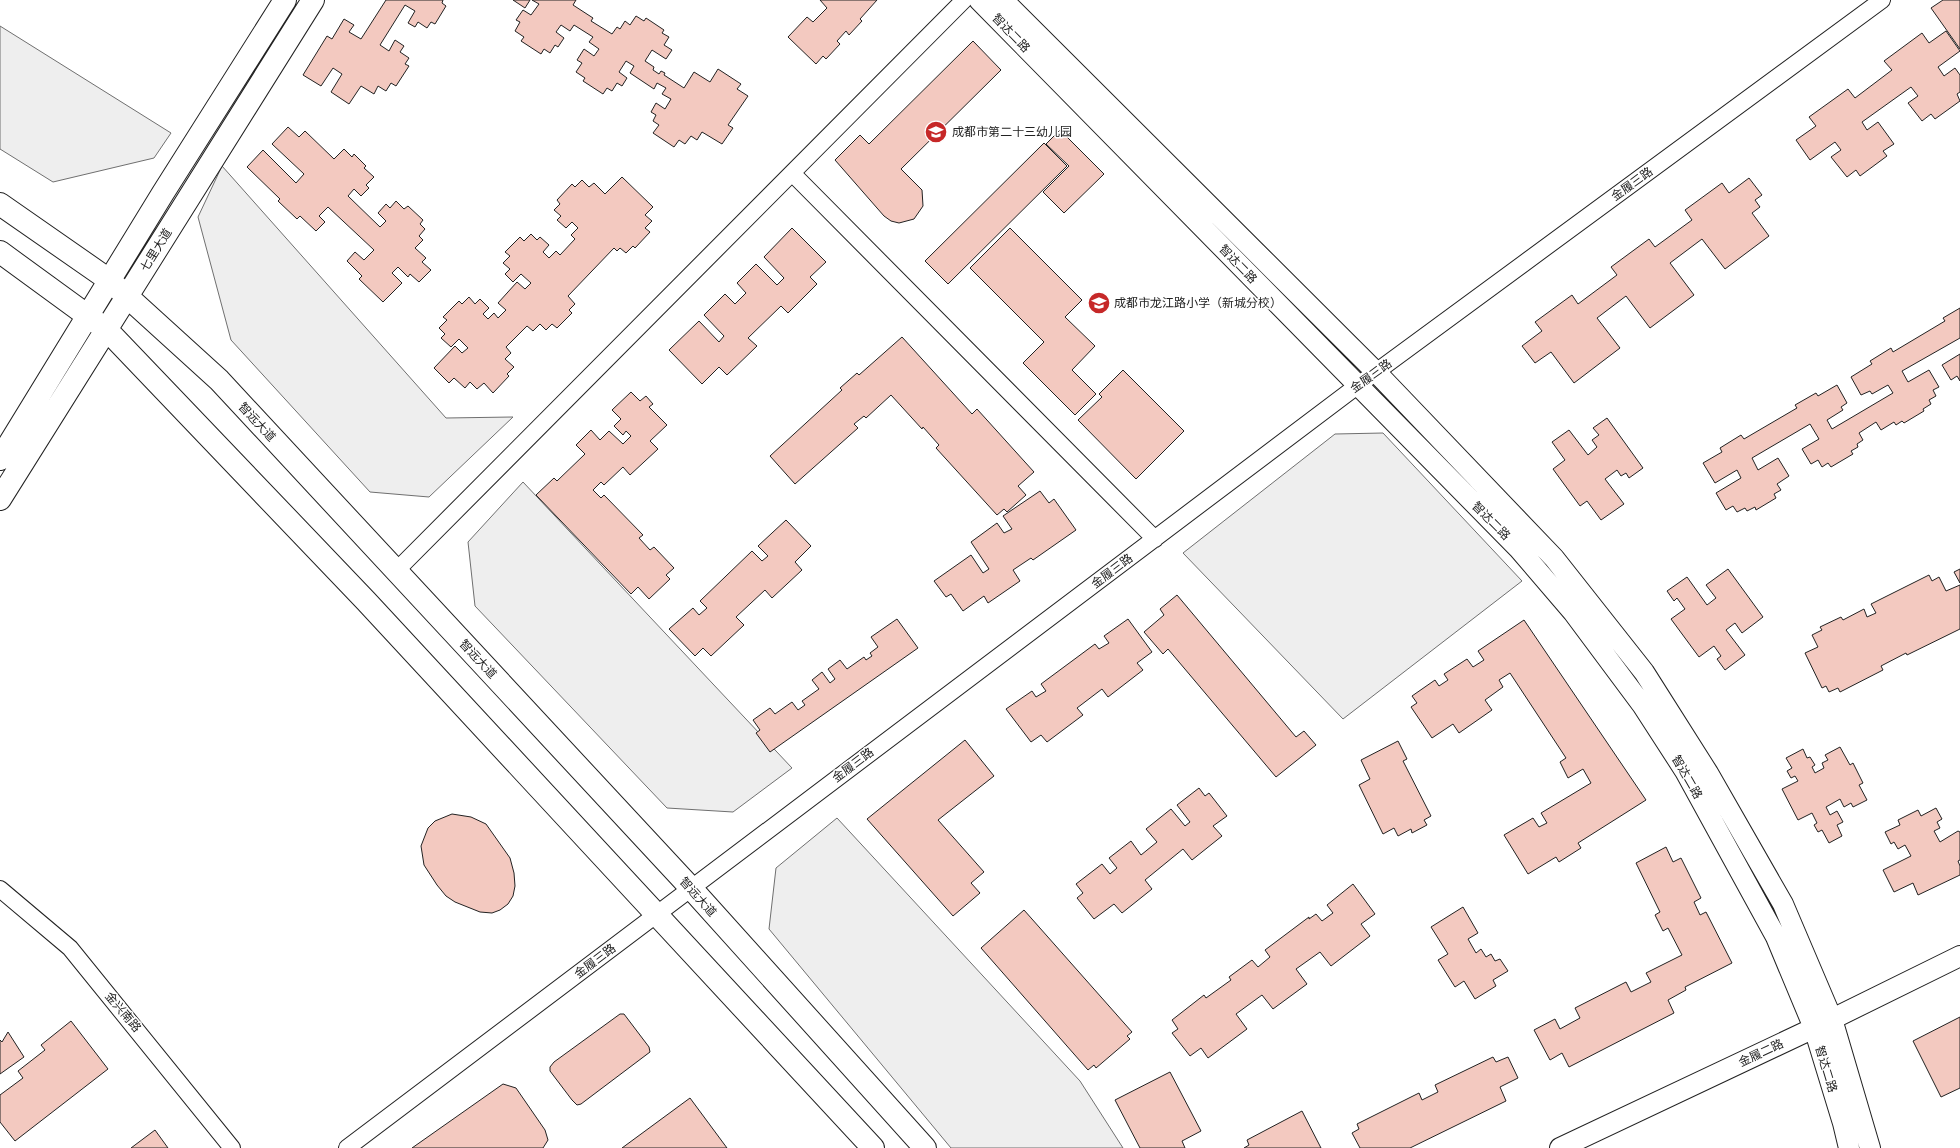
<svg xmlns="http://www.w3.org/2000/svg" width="1960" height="1148" font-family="Bitter,'Noto Sans SC',serif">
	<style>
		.green { fill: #eee; stroke: #6f6f6f }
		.building { fill: #f3c9c0; stroke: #222 }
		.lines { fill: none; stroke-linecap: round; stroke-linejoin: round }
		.minor-casing { stroke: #222; stroke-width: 18 }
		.tertiary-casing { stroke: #222; stroke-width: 22 }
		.secondary-casing { stroke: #222; stroke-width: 24 }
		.minor { stroke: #fff; stroke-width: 16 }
		.tertiary { stroke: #fff; stroke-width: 20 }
		.secondary { stroke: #fff; stroke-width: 22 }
		.labels { text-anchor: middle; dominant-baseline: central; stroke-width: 3; stroke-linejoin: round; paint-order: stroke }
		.street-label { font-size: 12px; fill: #222; stroke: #fff }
		.poi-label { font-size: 12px; fill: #222; stroke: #fff; text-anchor: start }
	</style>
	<rect width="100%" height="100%" fill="#fff"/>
	<!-- green -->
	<path class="green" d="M0,26l171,107 -17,25 -101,24 -53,-33z
		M222,166l224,252 67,-1 -84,80 -59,-5 -139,-152 -33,-123z
		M1383,433l139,148 -179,138 -160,-166 152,-119z
		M523,482l269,286 -59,44 -66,-4 -192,-202 -7,-64z
		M837,818l243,263 43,67h-172l-182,-219 7,-61z"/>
	<!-- building -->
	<path class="building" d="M386,0h57l-1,3 4,3 -11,18 -4,-2 -4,6 -9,-6 -3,5 -7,-4 7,-12 -10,-6 -25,40 9,6 6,-11 9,6 -4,6 9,6 -4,6 4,2 -13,20 -5,-3 -5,8 -8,-5 -4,8 -13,-8 -12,18 -18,-12 11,-18 -9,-6 -12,18 -18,-11 24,-39 5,3 12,-20 10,6 -5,7 12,7z
		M513,0h17l-5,8z
		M532,0h44l-3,5 20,13 -2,3 21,13 5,-7 3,2 5,-8 5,4 6,-9 8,5 2,-3 18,12 -2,3 7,4 -5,8 8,5 -6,9 -14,-9 -7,11 9,6 -1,3 6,4 2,-3 4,2 -1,2 20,13 10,-16 16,10 8,-13 23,15 -4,5 11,7 -20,29 5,3 -11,16 -20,-12 -5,8 -6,-4 -6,8 -6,-4 -5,7 -21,-14 6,-8 -6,-4 3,-6 -5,-3 5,-9 9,6 6,-10 -9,-5 4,-6 -9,-5 -3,6 -24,-16 4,-7 -8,-5 -7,11 8,6 -5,8 -5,-3 -5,8 -5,-3 -4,6 -20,-13 2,-3 -9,-6 6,-9 -5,-3 7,-11 10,7 5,-7 -10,-7 4,-5 -19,-12 -4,6 -9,-6 -5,7 8,6 -6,9 -3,-2 -5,8 -6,-4 -3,5 -20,-13 3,-4 -9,-6 5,-9 -4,-2 7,-10 8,5 8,-11z
		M877,0l-17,19 2,2 -13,14 -3,-4 -9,10 3,3 -14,15 -3,-3 -7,8 -28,-27 19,-20 6,5 14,-14 -7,-8z
		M1943,0h17v49l-29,-41z
		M1946,31l14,20 -22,16 6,9 11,-8 5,7v17l-3,2 3,7 -25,18 -4,-5 -9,7 -14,-18 10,-7 -7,-9 -49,35 5,8 11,-8 16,22 -11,7 4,5 -27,20 -4,-6 -9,7 -16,-20 10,-7 -6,-8 -25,18 -14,-20 20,-14 -7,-9 39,-28 7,9 37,-28 -8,-9 38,-28 7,10z
		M973,41l28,29 -100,99 21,21 1,16 -9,13 -15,4 -8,-2 -7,-5 -49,-56 25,-25 9,9z
		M288,127l11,10 6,-6 29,28 10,-10 8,8 2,-3 12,12 -2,2 10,9 -8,8 3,3 -8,8 -7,-7 -6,7 32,31 6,-6 -8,-8 8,-9 4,4 6,-7 8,8 4,-3 15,14 -3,4 5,5 -6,7 4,4 -8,8 11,10 -4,4 9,8 -12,12 -9,-8 -2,3 -10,-10 -6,6 10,10 -19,19 -24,-23 3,-3 -15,-15 8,-9 9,8 10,-10 -46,-43 -9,9 6,6 -9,9 -16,-15 -3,3 -19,-18 2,-2 -33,-32 16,-17 33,33 8,-9 -32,-30z
		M1060,130l44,44 -40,39 -21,-21 26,-26 -23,-22z
		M1044,143l23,23 -119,118 -23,-23z
		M622,177l31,30 -8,8 7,6 -7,7 5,4 -15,16 -2,-2 -7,7 -6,-5 -3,3 -3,-3 -46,48 7,8 -6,6 3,3 -15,15 -5,-4 -6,6 -6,-6 -7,7 -6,-5 -21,21 5,6 -6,6 9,8 -7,7 2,2 -16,17 -9,-10 -7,6 -7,-7 -5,6 -11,-10 -5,5 -15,-15 21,-22 7,7 6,-5 -9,-9 -8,8 -10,-9 4,-4 -6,-6 8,-8 -4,-3 16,-16 3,3 7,-7 6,7 5,-5 9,9 -6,6 5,5 6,-6 4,5 8,-8 -8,-7 19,-21 8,7 6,-6 -10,-9 -8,8 -8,-8 5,-5 -7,-6 7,-7 -5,-4 15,-15 4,4 7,-7 6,6 3,-3 9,8 -6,7 6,6 7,-7 4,4 15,-16 -4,-4 7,-7 -6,-6 -6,6 -9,-8 4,-4 -7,-6 6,-6 -3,-4 15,-16 3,3 7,-7 7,7 5,-4 11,11z
		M1749,178l13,17 -7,5 5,7 -8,6 17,23 -44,33 -23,-30 -32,24 24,32 -44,33 -24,-32 -29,22 23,30 -46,35 -23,-31 -16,11 -13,-17 20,-15 -7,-9 37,-27 6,9 39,-29 -6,-8 38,-28 6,8 37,-27 -7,-10 37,-27 7,10z
		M792,228l34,34 -16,15 7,7 -29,29 -7,-7 -33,32 9,8 -30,29 -8,-8 -17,17 -33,-34 30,-29 20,21 5,-6 -20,-21 21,-21 10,10 11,-11 -9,-10 19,-19 21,21 7,-7 -20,-21z
		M1010,228l72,72 -17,17 30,29 -23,24 24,24 -21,21 -52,-52 21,-21 -74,-74z
		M1960,308v30l-58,33 6,11 21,-12 10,17 -6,3 3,6 -7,4 2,4 -8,5 1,2 -20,12 -2,-2 -6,4 -2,-3 -13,8 -5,-8 -17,11 4,7 -6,4 1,3 -7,4 2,3 -22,13 -3,-4 -6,4 -4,-7 -7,4 -9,-15 17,-10 -9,-15 -58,34 6,12 20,-12 11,18 -12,8 4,6 -7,4 2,4 -20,12 -1,-3 -8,4 -2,-3 -8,4 -4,-6 -7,4 -10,-17 25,-15 -4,-8 -22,13 -12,-20 19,-11 -2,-4 21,-13 3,4 53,-31 -2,-3 21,-12 2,3 19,-11 10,18 -6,4 2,3 -16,10 5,9 61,-36 -5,-8 -16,9 -2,-3 -9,4 -10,-18 21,-13 -2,-3 21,-13 2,4 52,-31 -2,-3z
		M902,337l70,77 5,-5 57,63 -16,14 8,9 -19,17 -3,-3 -7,6 -61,-67 3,-3 -16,-18 -1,2 -31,-34 -25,23 -2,-2 -10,8 4,4 -63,56 -25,-28 72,-66 -2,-2 17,-15 2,2z
		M1960,354v27l-3,-5 -6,4 -9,-15z
		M1123,370l61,61 -48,48 -58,-59 24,-23 -3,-3z
		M631,392l9,9 6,-5 7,8 -4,3 18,18 -17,16 8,8 -28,26 -7,-8 -19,18 -3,-3 -8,8 8,8 3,-3 39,40 -4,3 11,12 4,-3 20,21 -8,7 4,4 -21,20 -11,-12 -7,7 -95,-99 18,-17 3,3 28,-27 -9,-9 15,-15 9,10 9,-9 14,13 8,-8 -5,-5 -3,4 -9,-9 7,-7 -9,-9z
		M1607,418l36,50 -14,10 -3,-5 -5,3 -4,-6 -12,9 19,25 -23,16 -14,-19 -7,5 -27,-37 12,-9 -13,-18 17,-12 19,25 9,-8 -5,-7 7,-5 -6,-7z
		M1040,491l9,12 5,-4 22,31 -43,30 -2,-2 -18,12 7,11 -32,22 -4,-7 -21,15 -12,-17 -5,3 -12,-16 37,-26 12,18 6,-4 -18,-27 26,-19 7,10 8,-4 -9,-13z
		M786,520l25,26 -16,16 7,8 -30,28 -7,-8 -29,27 8,8 -33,31 -8,-8 -8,8 -26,-27 24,-21 6,7 8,-7 -7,-7 52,-50 10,10 6,-5 -10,-10z
		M1728,569l35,48 -21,16 -7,-10 -9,7 19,25 -20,15 -8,-11 4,-3 -7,-10 -15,11 -28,-38 14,-10 -8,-11 -3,3 -7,-10 20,-14 20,28 9,-7 -10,-13z
		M1960,569v14l-6,-11z
		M1929,575l3,6 7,-4 7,14 14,-6v44l-53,26 -1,-2 -25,13 2,4 -43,22 -2,-4 -9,4 -3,-6 -4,2 -17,-35 13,-6 -6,-12 10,-5 -2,-3 21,-10 2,3 21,-11 3,8 9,-4 -5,-9z
		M1177,595l119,142 8,-6 12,14 -40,32 -108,-128 -5,5 -19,-22 20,-17 -4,-6z
		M897,619l21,29 -148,104 -14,-19 4,-3 -7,-10 17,-12 5,6 17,-12 6,8 7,-5 -3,-4 17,-12 -7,-9 10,-8 8,11 5,-4 -7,-10 12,-9 7,9 17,-12 2,3 6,-4 -2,-3 8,-6 -7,-10z
		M1128,619l24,33 -15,11 6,7 -35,27 -6,-8 -25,19 6,7 -36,27 -6,-7 -10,7 -25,-33 26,-18 4,6 10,-6 -5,-7 54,-40 4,5 10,-6 -5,-7z
		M1524,620l122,180 -68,43 3,5 -22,14 -3,-5 -28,17 -24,-39 29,-17 6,9 8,-4 -6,-10 50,-30 -8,-14 -15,9 -8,-16 6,-4 -56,-85 -11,7 4,7 -18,13 7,10 -33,23 -6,-9 -21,14 -21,-31 6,-4 -5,-7 23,-16 4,6 9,-6 -4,-6 23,-15 6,8 11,-7 -6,-9z
		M965,740l29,36 -56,44 46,52 -13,11 9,10 -27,23 -86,-97z
		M1398,741l9,18 -4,2 28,55 -7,4 3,5 -15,8 -1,-4 -13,7 -4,-8 -11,6 -24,-49 11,-6 -9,-19z
		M1840,747l10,18 3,-2 10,20 -4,2 8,15 -14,7 -2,-4 -7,4 -4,-8 -14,8 4,8 7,-4 6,11 -6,3 5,11 -13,7 -7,-13 -4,2 -4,-7 3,-2 -5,-10 -14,7 -16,-31 16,-8 -3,-5 -4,2 -4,-7 5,-3 -6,-10 17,-9 4,9 3,-1 5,8 -3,2 3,6 9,-5 -2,-5 6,-3 -3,-5z
		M1199,788l6,8 4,-3 18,23 -14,10 9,10 -30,24 -9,-11 -38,31 7,9 -30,24 -8,-9 -20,15 -17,-21 6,-5 -7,-9 26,-20 8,10 7,-6 -8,-10 22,-17 10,14 16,-13 -11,-13 25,-20 14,17 5,-4 -13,-17z
		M1936,808l6,11 -5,3 3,6 -6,3 6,11 18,-11 2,1v28l-2,1 2,5v9l-42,20 -5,-12 -19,9 -11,-22 28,-14 -6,-11 -7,4 -4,-7 -3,2 -6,-12 15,-7 -2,-5 20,-10 3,6z
		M452,814l19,3 15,7 24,34 4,15 1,13 -2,10 -5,8 -8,6 -8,3 -12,-1 -25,-10 -9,-6 -9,-11 -13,-20 -3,-19 7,-18 7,-7z
		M1666,847l7,15 8,-4 20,40 -7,4 6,13 6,-3 26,51 -47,24 1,3 -18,10 6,13 -105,54 -7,-14 -12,7 -16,-30 21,-11 5,10 20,-11 -5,-10 51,-26 5,10 20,-10 -5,-9 36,-18 -14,-27 -5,3 -8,-16 5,-3 -24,-49z
		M1353,884l22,30 -14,10 9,12 -39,30 -11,-14 -24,17 11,15 -34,25 -11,-14 -26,19 11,15 -39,29 -7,-10 -11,8 -18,-23 6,-4 -6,-9 32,-25 2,3 25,-18 -2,-3 23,-17 6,7 12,-10 -5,-7 44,-33v2l7,-5 6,7 11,-8 -6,-8z
		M1463,907l15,26 -10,6 8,14 5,-4 5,8 5,-3 4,7 5,-2 8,12 -15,9 3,6 -21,13 -11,-18 -9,6 -17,-27 10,-6 -17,-27z
		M1024,910l108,122 -5,4 3,3 -34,29 -2,-3 -6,5 -107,-122z
		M620,1014h4l25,33 1,5 -69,52 -4,1 -5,-5 -22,-29v-4l4,-5z
		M1960,1017v71l-19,9 -28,-56z
		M71,1021l37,48 -93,72 -15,-19v-27l23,-17 -5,-7 27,-21 -4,-5z
		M8,1032l16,25 -24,17v-34l2,2z
		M1493,1057l3,5 12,-5 10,21 -18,9 6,14 -96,47h-50l-8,-15 7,-4 -2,-5 62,-31 3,7 16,-8 -3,-7z
		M1170,1072l31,59 -19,10 3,7h-45l-25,-48z
		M503,1084l13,4 29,42 3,10 -5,8h-131z
		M690,1098l37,50h-105z
		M1302,1111l19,37h-77l5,-3 -2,-5z
		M155,1130l13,18h-37z"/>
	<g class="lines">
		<!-- minor casing -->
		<g class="minor-casing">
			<path id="minor" d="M792,173l363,366
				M396,571l568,-571
				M0,889l70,59 162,200
				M347,1148l1010,-762 525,-386"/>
		</g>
		<!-- tertiary casing -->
		<g class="tertiary-casing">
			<path id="tertiary" d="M979,0l540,549 54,63 70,94 42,65 91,166 38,91 29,95 6,25
				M1003,0l373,372 178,186 90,114 64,101 75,131 49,115 38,129
				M1560,1148l254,-120 146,-72"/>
		</g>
		<!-- secondary casing -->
		<g class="secondary-casing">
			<path id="secondary" d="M0,204l109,76 110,100 471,507 235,261
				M0,252l107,78 259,271 507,547
				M0,459l163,-266 122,-193
				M0,499l313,-499"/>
		</g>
		<!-- minor -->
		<use href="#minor" class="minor"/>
		<!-- tertiary -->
		<use href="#tertiary" class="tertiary"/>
		<!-- secondary -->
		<use href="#secondary" class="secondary"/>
	</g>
	<!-- icons -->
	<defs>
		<g id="school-disc" transform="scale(1.15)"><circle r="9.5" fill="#c62828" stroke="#fff"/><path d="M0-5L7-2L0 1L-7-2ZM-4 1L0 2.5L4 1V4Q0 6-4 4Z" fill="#fff"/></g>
	</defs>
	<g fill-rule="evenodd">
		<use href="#school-disc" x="936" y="132"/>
		<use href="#school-disc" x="1099" y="303"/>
	</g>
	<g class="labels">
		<!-- street labels -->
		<g class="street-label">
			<text transform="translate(1011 33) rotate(46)">智达二路</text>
			<text transform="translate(1632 184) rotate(-36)">金履三路</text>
			<text transform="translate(156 250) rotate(-58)">七里大道</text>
			<text transform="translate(1238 264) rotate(46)">智达二路</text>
			<text transform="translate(1371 376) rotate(-36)">金履三路</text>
			<text transform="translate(257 422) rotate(47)">智远大道</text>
			<text transform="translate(1491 521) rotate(45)">智达二路</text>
			<text transform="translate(1112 571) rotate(-37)">金履三路</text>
			<text transform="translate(478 659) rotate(47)">智远大道</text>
			<text transform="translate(853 765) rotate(-37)">金履三路</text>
			<text transform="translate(1687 777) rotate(60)">智达二路</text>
			<text transform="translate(698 897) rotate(48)">智远大道</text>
			<text transform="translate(595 961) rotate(-37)">金履三路</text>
			<text transform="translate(123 1012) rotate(50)">金兴南路</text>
			<text transform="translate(1761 1053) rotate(-25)">金履二路</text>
			<text transform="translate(1826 1069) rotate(73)">智达二路</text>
		</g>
		<!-- poi labels -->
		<g class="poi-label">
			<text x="952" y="132">成都市第二十三幼儿园</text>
			<text x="1114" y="303">成都市龙江路小学（新城分校）</text>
		</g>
	</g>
</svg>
